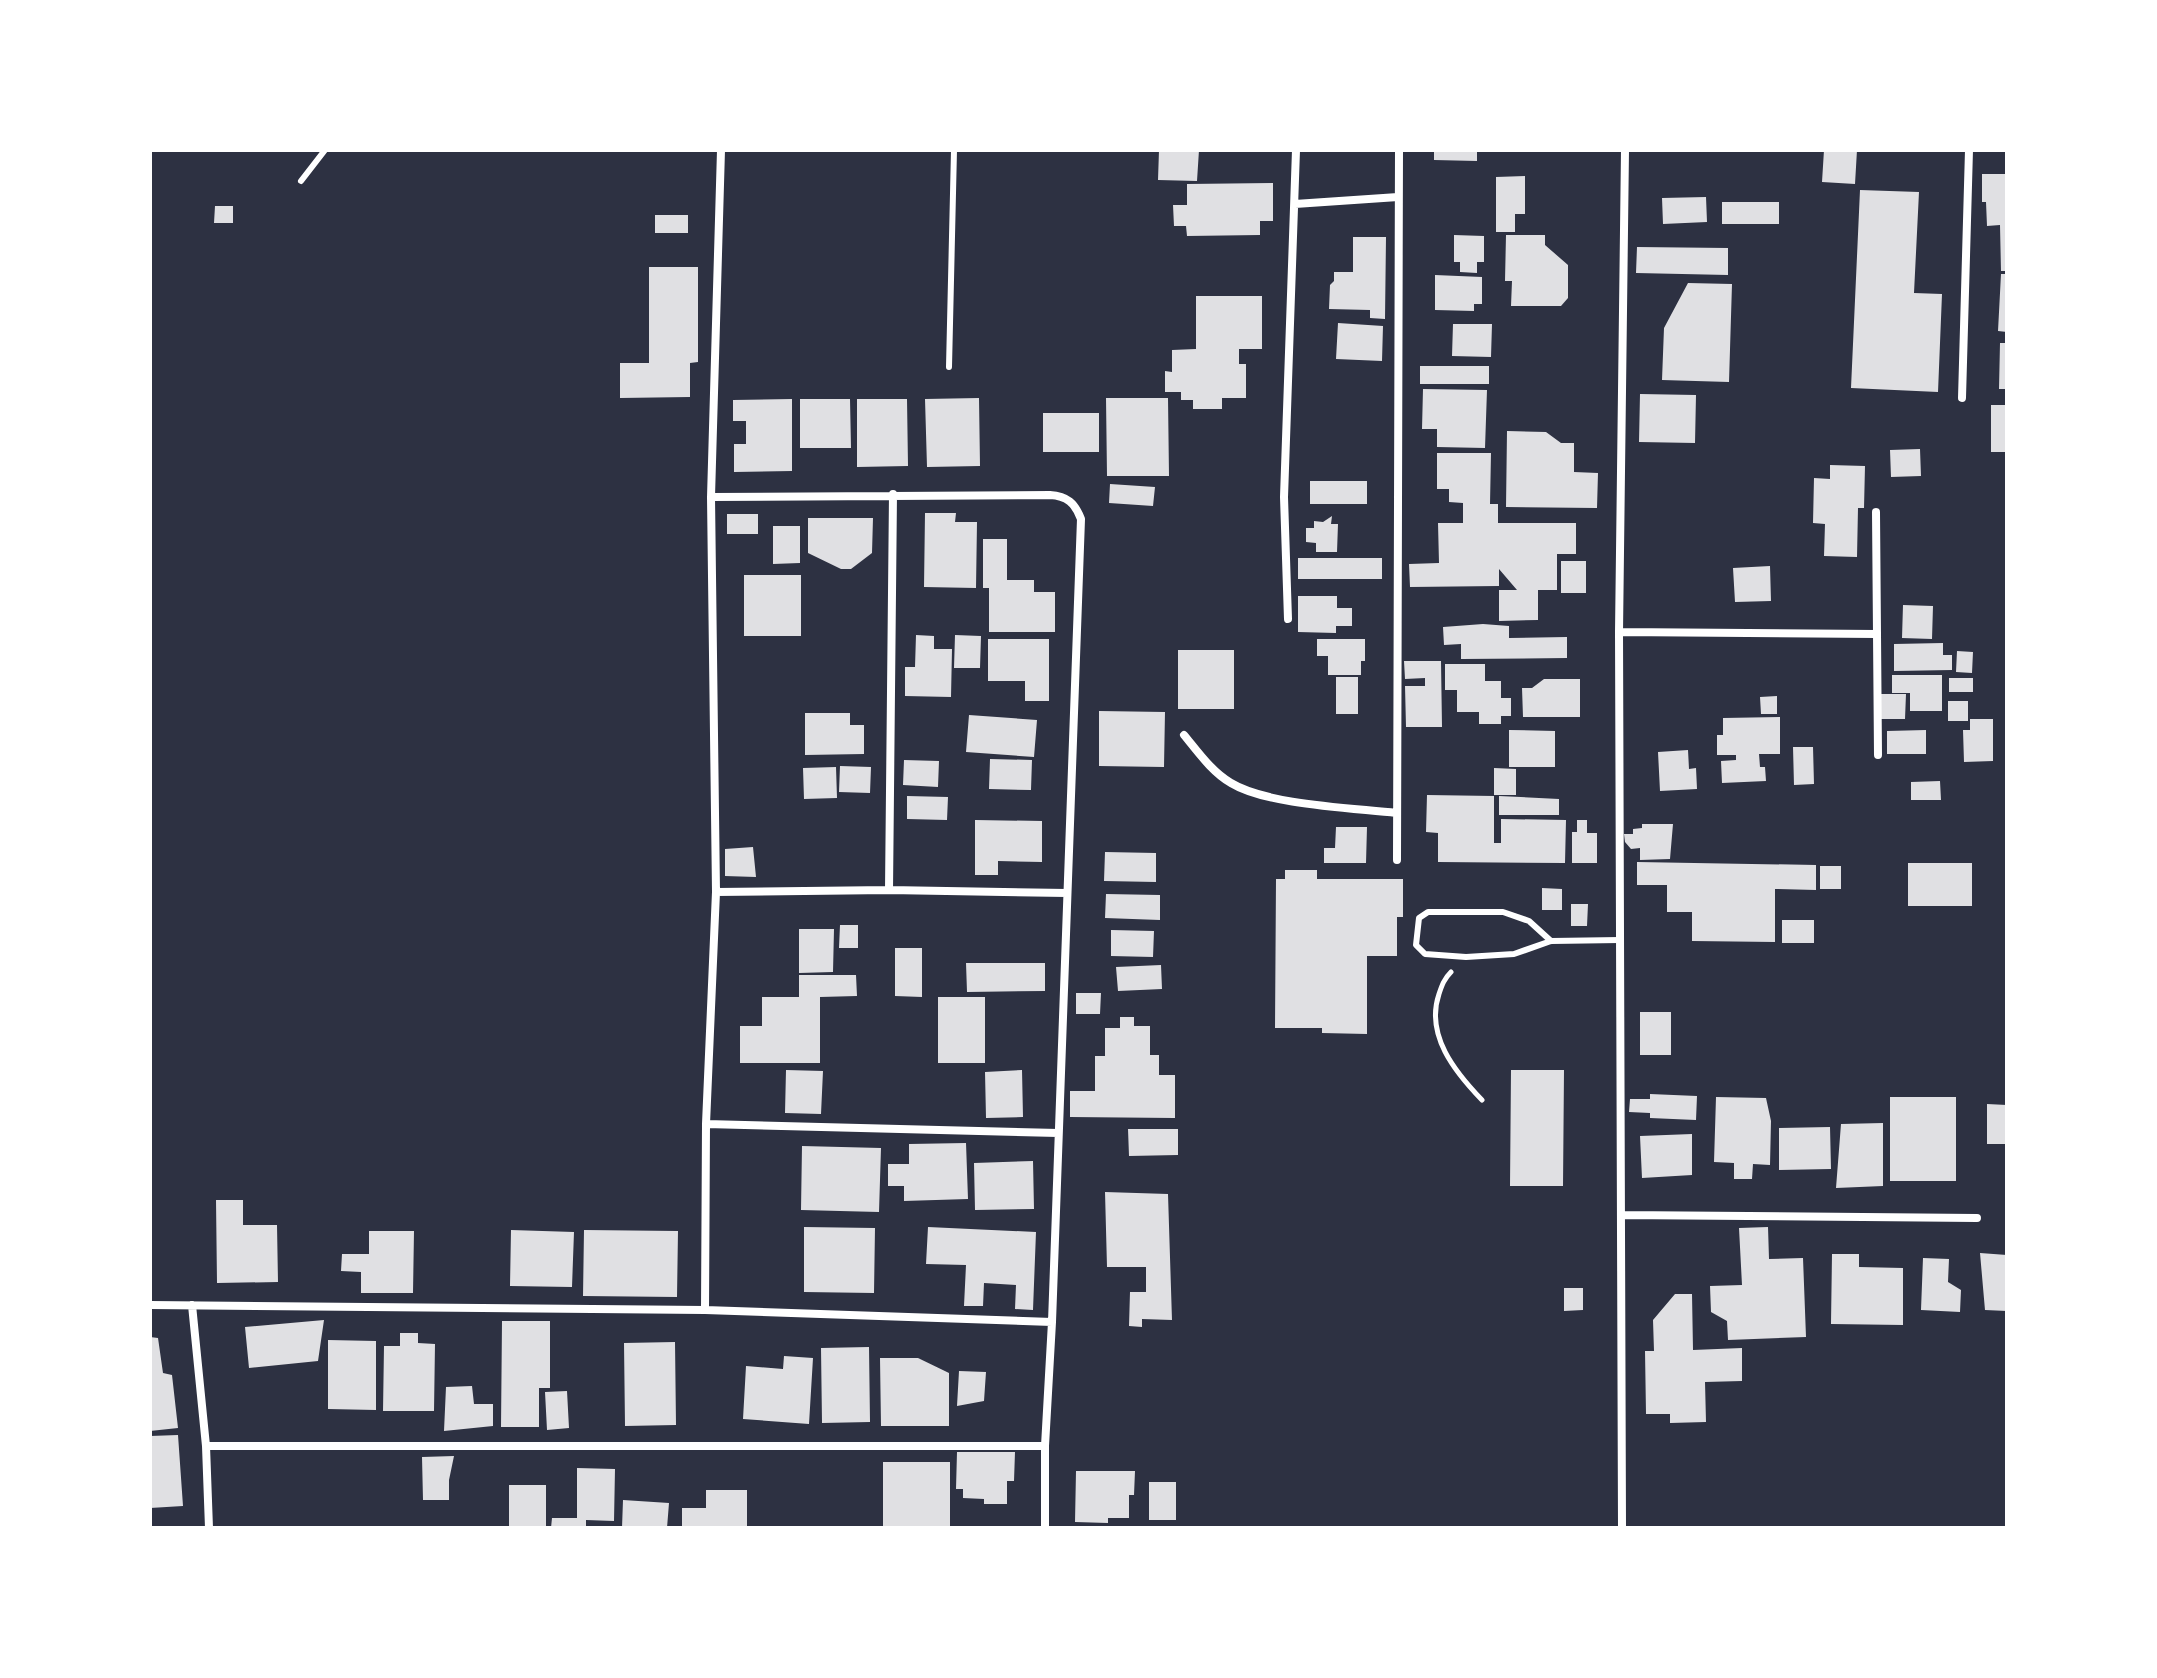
<svg xmlns="http://www.w3.org/2000/svg" width="2157" height="1678" font-family="'Alegreya Sans',sans-serif">
	<style>
		.building { fill: #e0e0e3 }
		.lines { fill: none; stroke-linecap: round; stroke-linejoin: round }
		.path { stroke: #fff; stroke-width: 5 }
		.service { stroke: #fff; stroke-width: 6 }
		.minor { stroke: #fff; stroke-width: 8 }
	</style>
	<rect width="100%" height="100%" fill="#2d3142"/>
	<!-- building -->
	<path class="building" d="M1159,150h40l-2,31 -39,-1z
		M1434,150h43v11l-43,-1z
		M1824,150h33l-2,34 -33,-2z
		M1982,174h25v97h-6l-1,-46 -13,1 -1,-24h-4z
		M1525,176v38h-10v18h-19v-55z
		M1273,183v38h-13v14l-73,1 -1,-10h-12l-1,-21h14v-21z
		M1860,190l59,2 -5,101 28,1 -4,98 -87,-4z
		M1706,197l1,25 -44,2 -1,-26z
		M1722,202h57v22h-57z
		M215,206h18v17h-19z
		M655,215h33v18h-33z
		M1454,235l30,1v26h-7v11l-17,-1v-10h-6z
		M1506,235h39v10l23,20v33l-7,8h-50l1,-25h-7z
		M1353,237h33l-1,82 -15,-1v-8l-41,-1 1,-24 4,-4v-9h19z
		M1637,247l91,1v27l-92,-2z
		M649,267h49v95l-8,1v34l-70,1v-35h29z
		M2001,274h6v58l-9,-1z
		M1435,275l47,2v27h-8v7l-39,-1z
		M1688,283l44,1 -3,98 -67,-2 2,-52z
		M1196,296h66v53h-23v15h7v34h-24v11h-29v-9h-12v-8h-16v-21l7,1v-22l24,-1z
		M1338,323l45,3 -1,35 -46,-2z
		M1453,324h39l-1,33 -39,-1z
		M2000,343h7v46h-8z
		M1420,366h69v18h-69z
		M1423,389l64,1 -2,58 -48,-1v-18h-15z
		M1640,394l56,1 -1,48 -56,-1z
		M979,398l1,68 -53,1 -2,-68z
		M1106,398h62l1,78h-62z
		M792,399v72l-58,1v-28h12v-23h-13v-21z
		M800,399h50l1,49h-51z
		M857,399h50l1,67 -51,1z
		M1991,405h16v47h-16z
		M1043,413h56v39h-56z
		M1507,431l39,1 15,11h13v29l24,1 -1,35 -91,-1z
		M1920,449l1,27 -30,1 -1,-27z
		M1437,453h54l-1,51h8v19h78v31h-19v36h-19v30l-39,1v-31h18l-18,-21v17l-89,1 -1,-23 30,-1 -1,-40h25v-20l-14,-1v-13h-12z
		M1830,465l35,1 -1,42h-6l-1,49 -33,-1 1,-32 -12,-1 1,-45 16,1z
		M1310,481h57v23h-57z
		M1110,484l45,3 -2,19 -44,-3z
		M925,513h31l-1,9h22l-1,66 -52,-1z
		M727,514h31v20h-31z
		M1332,516l-1,8h7l-1,28h-21v-9l-10,-1v-14h8v-7l9,1z
		M808,518h65l-1,35 -21,16h-10l-33,-16z
		M773,526h27v37l-27,1z
		M983,539h24v41h27v12h21v40h-66v-44h-6z
		M1298,558h84v21h-84z
		M1561,561h25v32h-25z
		M1770,566l1,35 -36,1 -2,-34z
		M744,575h57v61h-57z
		M1298,596h39v12h15v18h-16v7l-38,-1z
		M1903,605l30,1 -1,33 -30,-1z
		M1483,624l26,2v12l58,-1v21l-106,1v-15l-17,1 -1,-18z
		M916,635l18,1v13h18l-1,48 -46,-1v-29h10z
		M955,635l26,1 -1,32h-26z
		M988,639h61v62h-24v-20h-37z
		M1317,639h48v22h-4v14h-33v-19h-11z
		M1943,643v12h9v15l-58,1v-27z
		M1178,650h56v59h-56z
		M1957,651l16,1 -1,21 -16,-1z
		M1404,661h37l1,66h-36l-1,-41h20v-8l-20,1z
		M1445,664h40v17h16v17h10v18h-10v8h-22v-12h-22v-22h-12z
		M1892,675h50v36h-32v-18h-18z
		M1336,677h22v37h-22z
		M1949,678h24v14h-24z
		M1544,679h36v38h-57l-1,-29h10z
		M1879,694h27l-1,25h-26z
		M1777,696v18h-16l-1,-17z
		M1948,701h20v20h-20z
		M1099,711l66,1 -1,55 -65,-1z
		M805,713h45v12h14v29l-59,1z
		M969,715l68,5 -3,37 -68,-5z
		M1780,717v37h-21l1,13h5l1,14 -44,2 -1,-22 15,-1v-5h-19v-20h6v-17z
		M1970,719h23v42l-29,1 -1,-32h7z
		M1509,730l46,1v36h-46z
		M1926,730v24h-39v-23z
		M1793,747h20l1,37 -20,1z
		M1688,750l1,19 7,-1 1,21 -37,2 -2,-39z
		M990,759l42,1 -1,30 -42,-1z
		M904,760l35,1 -1,26 -35,-2z
		M840,766l31,1 -1,26 -31,-1z
		M836,767l1,31 -33,1 -1,-31z
		M1494,768l22,1v26h-22z
		M1940,781l1,19h-30v-18z
		M1427,795l67,1v47h7v-24l65,1 -1,43 -127,-1v-29l-12,-1z
		M907,796l41,1 -1,23 -40,-1z
		M1499,796l60,3v16h-60z
		M975,820l67,1v41l-44,-1v14h-23z
		M1577,820h10v13h10v30h-25v-31h5z
		M1642,824h31l-3,35 -30,1v-12l-9,1 -6,-7 -1,-8h9v-5l9,-1z
		M1336,827h31l-1,36h-42v-15h11z
		M753,847l3,30 -31,-1v-27z
		M1105,852l51,1v29l-52,-1z
		M1637,862l179,3v25l-41,-1v53l-83,-1v-29h-25v-27h-30z
		M1908,863h64v43h-64z
		M1820,866h21v23h-21z
		M1285,870h32v9h86v38h-6v39h-30v78l-45,-1v-5h-47l1,-149h9z
		M1542,888l20,1v21h-20z
		M1106,894l54,1v25l-55,-2z
		M1571,904h17l-1,22h-16z
		M1782,920h32v23h-32z
		M840,925h18v23h-19z
		M799,929h35l-1,43 -34,1z
		M1111,930l43,1 -1,26 -42,-1z
		M895,948h27v49l-27,-1z
		M966,963h79v28l-78,1z
		M1161,965l1,24 -44,2 -2,-24z
		M799,975h57l1,21 -37,1v66h-80v-37h22v-29h37z
		M1076,993h25l-1,21h-24z
		M938,997h47v66h-47z
		M1640,1012h31v43h-31z
		M1120,1017h14v9h16v29h9v20h16v43l-105,-1v-26h25v-35h10v-28h15z
		M786,1070l37,1 -2,43 -36,-1z
		M1022,1070l1,47 -37,1 -1,-46z
		M1511,1070h53l-1,116h-53z
		M1650,1094l47,2 -1,24 -46,-2v-5l-21,-1 1,-13h20z
		M1716,1097l50,1 5,23 -1,44 -17,-1 -1,15h-18v-16l-20,-1z
		M1890,1097h66v84h-66z
		M1987,1104l20,1v39h-20z
		M1883,1123v63l-47,2 5,-64z
		M1830,1127l1,42 -52,1v-42z
		M1128,1129h50v26l-49,1z
		M1692,1134v41l-50,3 -2,-42z
		M966,1143l2,56 -64,2v-15h-16v-22h21v-20z
		M802,1146l79,2 -2,64 -78,-2z
		M1033,1161l1,48 -59,1 -1,-47z
		M1105,1192l63,2 4,126 -30,-1v8l-13,-1 1,-34h16v-25h-39z
		M216,1200h27v25h34l1,57 -61,1z
		M804,1227l71,1 -1,65 -70,-1z
		M928,1227l108,5 -3,78 -18,-1 1,-24 -32,-2 -1,23h-19l2,-41 -40,-1z
		M1768,1227l1,32 34,-1 3,79 -78,3 -1,-19 -16,-9 -1,-26 32,-1 -3,-57z
		M511,1230l63,2 -2,55 -62,-1z
		M584,1230l94,1 -1,66 -94,-1z
		M369,1231h45l-1,62h-52v-21l-20,-1 1,-17h27z
		M1980,1253l27,2v56l-22,-1z
		M1832,1254h27v13l44,1v57l-72,-1z
		M1923,1258l26,1 -1,23 13,8 -1,22 -39,-2z
		M1564,1288h19v22l-19,1z
		M1675,1294h17l1,56 49,-2v33l-37,1 1,40 -36,1v-9h-24l-1,-63h9l-1,-31z
		M324,1320l-6,41 -69,7 -4,-41z
		M502,1321h48v67h-11v39h-38z
		M400,1333h18v10l17,1 -1,67h-51l1,-65h16z
		M150,1337l8,1 5,35 9,2 6,53 -28,3z
		M328,1340l48,1v69l-48,-1z
		M675,1342l1,83 -51,1 -1,-83z
		M869,1347l1,75 -48,1 -1,-75z
		M784,1356l29,2 -4,66 -66,-5 3,-53 37,3z
		M880,1358h38l31,15v53h-68z
		M959,1371l27,1 -2,29 -27,5z
		M472,1386l2,18h19v22l-49,5 2,-44z
		M567,1391l2,37 -22,2 -2,-38z
		M178,1435l5,71 -33,2v-72z
		M957,1452h58l-1,29h-7v23h-23v-5l-21,-1v-9h-7z
		M454,1456l-5,24v20h-26l-1,-43z
		M883,1462h67v66h-67z
		M577,1468l38,1 -1,52 -28,-1v8h-35l1,-10h25z
		M1076,1471h59l-1,24h-5v23h-21v5l-33,-1z
		M1149,1482h27v38h-27z
		M509,1485h37v43h-37z
		M706,1490h41v38h-65v-20h24z
		M623,1500l46,3 -2,25h-45z"/>
	<g class="lines">
		<!-- path -->
		<path class="path" d="M1451,972c-7,7 -9,13 -12,22 -14,41 16,78 43,106"/>
		<!-- service -->
		<path class="service" d="M301,181l24,-31
			M949,367l5,-217
			M1551,941l-22,-20 -26,-9h-75l-9,6 -3,27 9,9 41,3 48,-3 37,-13 69,-1"/>
		<!-- minor -->
		<path class="minor" d="M1295,204l103,-7
			M1962,398l7,-248
			M711,497l339,-2c17,1 25,8 31,24l-29,803 -7,124v82
			M1876,512l1,122
			M1288,619l-4,-122 12,-347
			M1619,632l258,2 1,121
			M1184,735c14,17 28,37 47,48 36,22 122,25 165,30
			M1397,860l2,-710
			M889,890l4,-396
			M716,892l173,-2 178,3
			M706,1124l352,9
			M1621,1215l356,3
			M150,1305l555,5 347,12
			M192,1305l14,141 3,82
			M705,1310l1,-186 10,-232 -5,-395 10,-347
			M206,1446h839
			M1622,1528l-3,-896 6,-482"/>
	</g>
	<!-- border -->
	<rect width="2157" height="1678" fill="none" stroke="#ffffff" stroke-width="304"/>
</svg>
